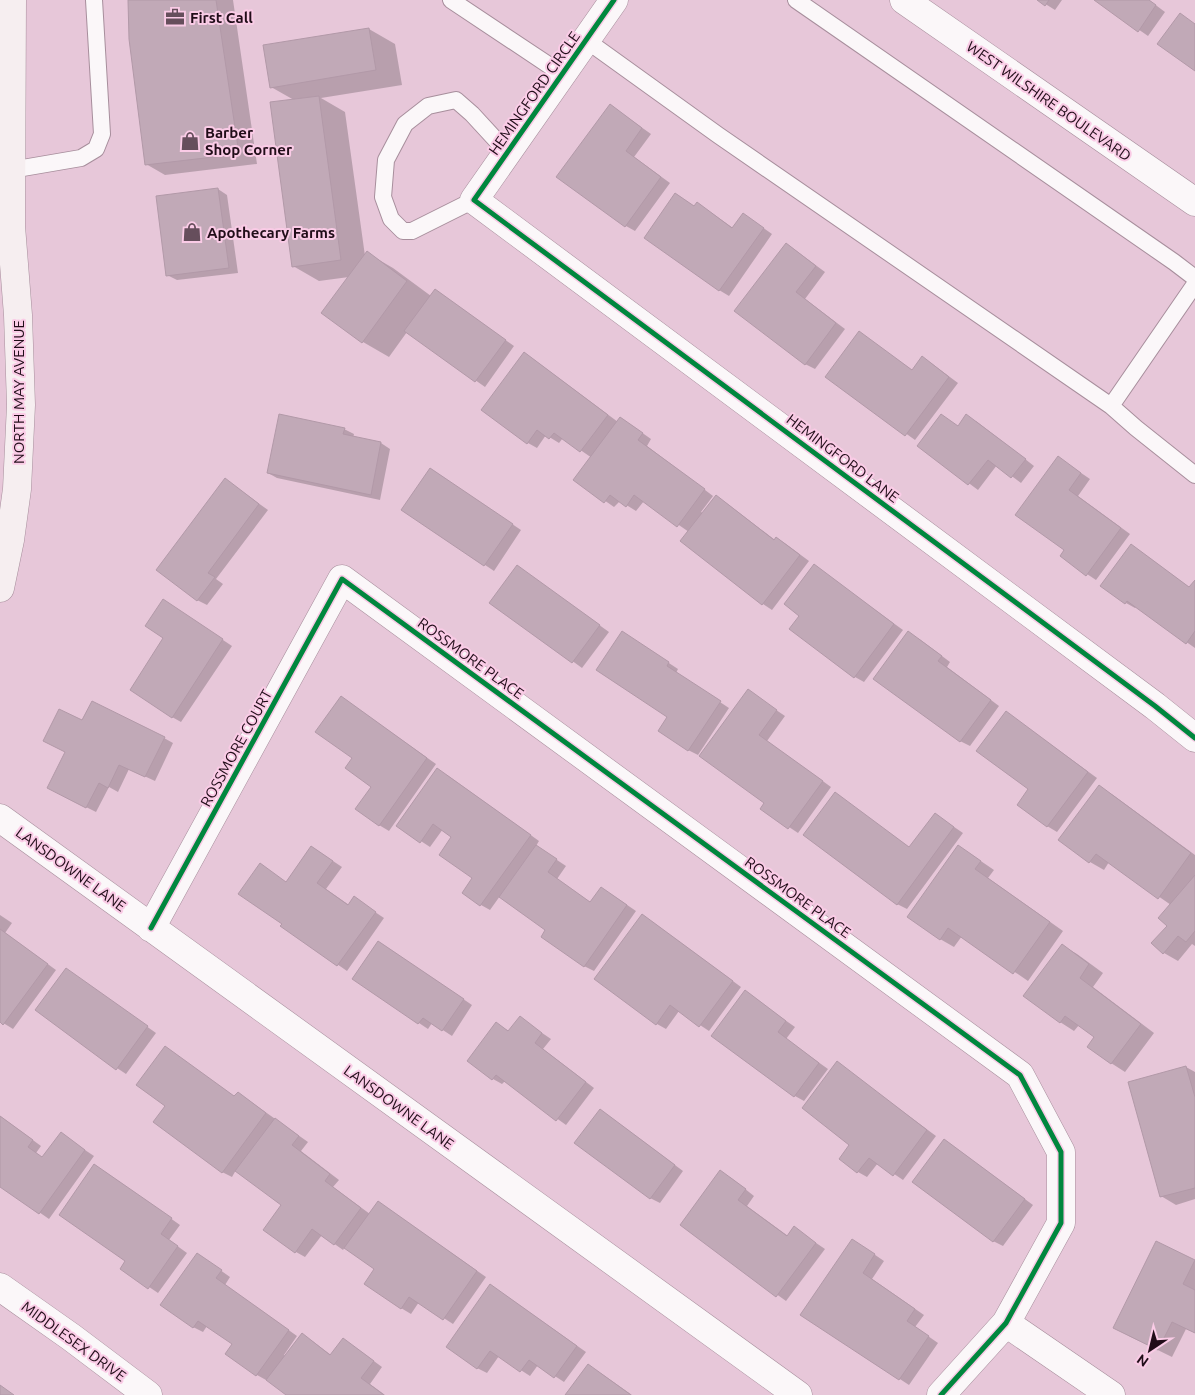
<svg xmlns="http://www.w3.org/2000/svg" width="1195" height="1395" font-family="Ubuntu,sans-serif">
	<style>
		.shadow { fill: #0003 }
		.building { fill: #c1a9b7; stroke: #b299a8 }
		.lines { fill: none; stroke-linecap: round; stroke-linejoin: round }
		.service-casing { stroke: #a78e9c; stroke-width: 18 }
		.minor-casing { stroke: #a78e9c; stroke-width: 29 }
		.tertiary-casing { stroke: #a78e9c; stroke-width: 29 }
		.secondary-casing { stroke: #a78e9c; stroke-width: 29 }
		.service { stroke: #fbf7f9; stroke-width: 16 }
		.minor { stroke: #fbf7f9; stroke-width: 28 }
		.tertiary { stroke: #fbf7f9; stroke-width: 28 }
		.secondary { stroke: #f6eef0; stroke-width: 28 }
		.cycleway-casing { stroke: #facbe6; stroke-width: 8 }
		.cycleway { stroke: #00873e; stroke-width: 5 }
		.labels { text-anchor: middle; dominant-baseline: central; stroke-width: 4; stroke-linejoin: round; paint-order: stroke }
		.poi-label { font-size: 15px; font-weight: bold; fill: #210d19; stroke: #facbe6; text-anchor: start }
		.street-label { font-size: 15px; fill: #210d19; stroke: #facbe6 }
	</style>
	<rect width="100%" height="100%" fill="#e7c7d9"/>
	<!-- shadow -->
	<path class="shadow" d="M131,0h102l24,164 -92,11 -19,-11z
		M1039,0h23l-7,10z
		M1096,0h53l16,12 -17,24z
		M369,29l26,15 7,41 -81,13 24,14 20,144 2,-3 26,15 38,28 4,-6 9,6 70,50 -29,41 -78,-55 -18,25 -26,-15 -14,-65 -30,4 -26,-15 1,-166 -23,-13z
		M610,105l41,29 -17,23 36,26 -35,48 -9,-5z
		M218,189l9,6 11,78 -61,7 -10,-5z
		M676,194l19,13 11,2 27,19 19,-8 20,14 -43,62 -10,-6z
		M787,244l38,28 -20,27 40,30 -30,40 -10,-5z
		M860,333l53,38 18,-8 27,20 -43,57 -88,-63z
		M533,359l85,63 3,-4 30,21 -4,7 66,50 -12,16 2,1 22,-11 50,38 2,-2 9,6 23,17 -37,49 -9,-6 -81,-63 7,-9 -45,-31 -8,10 -16,-10 -6,6 -39,-27 17,-22 -29,-20 -4,5 -13,-8 -9,13 -9,-5z
		M976,421l58,45 -13,17 -24,-18 -19,25 -59,-44 40,-19z
		M344,429l10,5 -1,4 28,5 9,6 -10,51 -103,-22 -9,-5z
		M1059,458l31,21 -12,17 52,38 -34,46 -9,-6 -21,-24z
		M431,469l90,61 -27,41 -91,-61z
		M225,479l43,31 -52,69 7,5 -16,21 -10,-5z
		M1140,551l50,37 5,-6v66l-59,-41 -1,1 -9,-5z
		M517,566l92,66 -27,36 -91,-66z
		M814,566l89,64 -39,52 -9,-5 -54,-62z
		M172,606l60,40 -51,76 -9,-5 -7,-79z
		M631,638l47,31 -2,4 53,35 -31,47 -10,-5 -19,-33z
		M918,638l32,24 -3,5 52,39 -29,40 -10,-5z
		M748,691l37,25 -18,25 64,46 -33,46 -36,-24 4,-6z
		M341,697l95,67 -47,67 -10,-6 -6,-39 -19,-28z
		M1006,712l91,66 -40,54 -10,-6 -17,-37z
		M83,722l81,16 9,5 -18,38 -26,-12 -11,23 -9,-5 -13,25 -38,-19 8,-41z
		M447,775l92,66 -3,5 30,20 -9,13 34,24 20,-9 25,17 -42,60 -10,-5 -37,-37 -47,-33 -10,14 -9,-5 -8,-27 -20,-41 -10,-8 -13,18 -32,-21z
		M1099,787l14,8 82,60v91l-3,-2 -14,17 -14,-8 7,-48 -62,-43 -5,8 -14,-8z
		M835,794l75,54 25,-34 28,19 -56,76 -10,-5z
		M312,847l30,20 -16,22 23,16 5,-7 30,20 -37,53 -65,-45 2,-2 3,-41z
		M972,855l22,15 -6,8 75,53 -35,50 -66,-45 -8,11 -14,-8z
		M0,915l12,8 -7,10 51,37 -43,59 -13,-8z
		M651,921l90,66 -32,44 -30,-20 -13,18 -9,-5z
		M1063,946l14,8 26,19 -10,14 61,46 -29,39 -14,-9 -15,-26 -17,-12 -5,6 -14,-9z
		M388,948l84,57 -20,31 -20,-13 -4,6 -9,-6 -65,-44z
		M66,969l90,64 -30,41 -9,-6z
		M745,992l50,35 -9,12 42,30 -24,32 -9,-5z
		M520,1018l31,21 -8,10 51,39 -28,37 -61,-44 -3,3 -9,-5 3,-55 13,7z
		M165,1047l70,50 3,-4 9,6 61,43 -7,9 38,29 -6,7 37,27 17,-6 99,69 -33,47 -34,-22 -8,12 -10,-6 -25,-39 -31,-22 -2,3 -21,-15 -17,22 -9,-5 -13,-47 -47,-35 -4,7 -10,-5 -56,-66z
		M837,1063l99,73 -33,44 -25,-17 -11,14 -9,-5 -7,-28z
		M1186,1067l9,5v127l-19,6 -15,-9z
		M0,1116l41,30 -5,7 7,5 18,-24 33,22 -45,63 -49,-34z
		M609,1116l74,55 -23,32 -10,-5z
		M945,1140l88,65 -30,41 -10,-5z
		M104,1171l76,54 -11,15 18,13 -29,40 -37,-25 6,-7z
		M730,1177l24,19 -7,10 41,30 6,-8 31,21 -39,52 -105,-76z
		M1156,1242l39,19v72l-9,-4 -14,28 -43,-21z
		M862,1246l22,15 -12,18 52,36 -9,12 23,16 -29,42 -108,-71z
		M206,1260l24,17 -5,8 72,51 -13,19 2,2 25,-17 20,15 21,-10 30,22 -12,17 15,11h-97l-21,-16 -1,1 -9,-5 -30,-21 7,-10 -27,-18 -4,6 -10,-5z
		M499,1291l87,61 -22,30 -26,-17 -8,11 -31,-20 -12,17 -10,-5z
		M588,1366l14,8 30,21h-65z"/>
	<!-- building -->
	<path class="building" d="M128,0h88l23,154 -94,11 -16,-126z
		M1037,0h12l-4,6z
		M1094,0h55l7,5 -18,27z
		M1180,13l15,11v47l-38,-27z
		M369,28l7,42 -106,18 -7,-43z
		M319,96l22,164 -49,7 -22,-165z
		M610,104l32,24 -16,23 35,26 -36,50 -69,-50z
		M218,188l11,80 -63,8 -10,-80z
		M675,193l19,13 3,-4 35,26 11,-15 21,15 -45,63 -75,-53z
		M786,243l30,23 -20,26 40,31 -31,42 -71,-54z
		M367,251l40,30 -45,62 -41,-30z
		M435,289l71,51 -31,42 -71,-51z
		M859,331l53,39 10,-14 27,21 -44,59 -80,-59z
		M524,352l84,63 -28,37 -26,-19 -5,6 -12,-9 -10,14 -46,-34z
		M279,414l66,14 -2,6 38,8 -10,53 -104,-22z
		M941,414l17,12 8,-12 60,45 -15,19 -23,-18 -20,25 -51,-39z
		M620,417l23,16 -5,7 67,49 -28,38 -43,-32 -8,12 -16,-12 -6,8 -31,-23z
		M1058,456l23,17 -12,17 52,38 -35,48 -26,-20 4,-6 -49,-35z
		M430,468l83,56 -29,42 -83,-56z
		M225,478l34,26 -51,69 7,4 -18,24 -41,-31z
		M716,495l58,45 2,-3 24,18 -38,50 -82,-64z
		M1131,544l58,43 6,-7v51l-9,13 -59,-43 -2,3 -25,-18z
		M814,564l80,60 -40,54 -65,-49 10,-13 -15,-12z
		M517,565l83,60 -28,38 -83,-60z
		M163,599l60,40 -51,79 -42,-28 33,-52 -18,-12z
		M622,631l47,31 -2,4 54,35 -33,50 -30,-20 9,-14 -71,-47z
		M908,631l34,25 -4,5 53,39 -31,42 -87,-63z
		M748,689l29,21 -18,25 64,46 -35,48 -28,-20 4,-6 -65,-47z
		M341,696l86,62 -48,68 -24,-17 16,-22 -26,-19 7,-10 -37,-26z
		M92,701l73,36 -20,40 -26,-12 -11,23 -9,-5 -13,25 -39,-20 18,-36 -22,-11 16,-32 23,11z
		M1006,711l82,61 -41,55 -30,-22 11,-16 -52,-38z
		M437,768l94,67 -51,71 -18,-13 10,-15 -33,-23 12,-18 -18,-13 -13,19 -24,-17z
		M1099,785l92,68 -33,46 -62,-45 -7,9 -31,-23z
		M835,792l74,55 26,-34 19,14 -57,78 -94,-70z
		M536,845l21,14 -9,13 42,30 11,-15 26,18 -43,62 -43,-30 4,-7 -46,-33z
		M958,845l23,16 -6,8 75,53 -37,52 -65,-46 -8,12 -33,-23z
		M311,846l22,15 -16,22 31,22 6,-9 22,16 -39,54 -57,-40 2,-2 -44,-30 22,-31 26,19z
		M1195,875v56l-9,11 -8,-6 -15,18 -12,-11 16,-17 -9,-8z
		M642,914l91,67 -34,46 -29,-22 -14,20 -62,-46z
		M0,929l48,35 -45,61 -3,-3z
		M378,941l86,58 -22,32 -19,-13 -5,6 -66,-45z
		M1062,944l27,20 -9,14 61,46 -30,40 -24,-17 7,-10 -29,-21 -5,7 -37,-27z
		M66,968l82,58 -32,44 -81,-60z
		M745,990l41,31 -8,11 41,31 -25,34 -83,-61z
		M520,1016l22,17 -7,10 51,39 -30,39 -60,-46 -4,5 -25,-19 29,-39 12,9z
		M165,1046l69,50 4,-4 28,21 -44,60 -69,-51 12,-16 -29,-21z
		M837,1061l90,69 -34,46 -24,-18 -12,15 -18,-14 10,-14 -47,-37z
		M1186,1066l9,31v91l-35,9 -32,-115z
		M600,1109l75,56 -25,34 -76,-56z
		M0,1116l33,24 -5,7 14,10 19,-25 24,18 -46,64 -39,-27z
		M275,1118l24,18 -7,9 38,29 -5,7 36,27 -27,37 -22,-16 -17,24 -32,-23 18,-25 -46,-34z
		M944,1139l81,60 -32,43 -81,-60z
		M94,1164l78,54 -11,16 17,12 -30,43 -28,-20 5,-8 -66,-46z
		M720,1170l26,19 -8,11 49,36 7,-10 22,17 -40,54 -96,-72z
		M378,1201l99,70 -34,49 -34,-23 -8,12 -37,-25 10,-15 -30,-21z
		M852,1239l23,15 -12,19 52,36 -8,12 22,15 -30,44 -99,-65z
		M1156,1241l39,19 -12,24 12,6v43l-23,-11 -14,28 -45,-22z
		M197,1253l25,17 -6,8 73,52 -33,46 -31,-22 7,-10 -34,-23 -5,7 -33,-23z
		M490,1284l87,62 -23,32 -25,-18 -9,12 -30,-21 -13,18 -31,-22z
		M302,1333l28,22 13,-17 31,23 -13,17 23,17h-98l-20,-15z
		M588,1364l43,31h-66z
		M0,1385l14,10h-14z"/>
	<g class="lines">
		<!-- service casing -->
		<g class="service-casing">
			<path id="service" d="M451,0l111,74
				M796,0l378,262 21,16
				M586,40l132,95 393,271 25,22 59,47
				M11,170l70,-12 15,-9 6,-15 -8,-134
				M474,200l-62,31h-9l-12,-12 -8,-22 3,-37 19,-36 23,-18 28,-6 16,14 35,38
				M1111,406l84,-122"/>
		</g>
		<!-- minor casing -->
		<g class="minor-casing">
			<path id="minor" d="M614,0l-140,200 681,506 40,32
				M0,818l798,577
				M151,928l191,-349 678,496 41,77v71l-55,100 -65,72
				M0,1287l71,50 77,58
				M1006,1323l105,72"/>
		</g>
		<!-- tertiary casing -->
		<g class="tertiary-casing">
			<path id="tertiary" d="M904,0l291,202"/>
		</g>
		<!-- secondary casing -->
		<g class="secondary-casing">
			<path id="secondary" d="M0,588l10,-48 7,-51 4,-84 -3,-90 -7,-89 1,-226"/>
		</g>
		<!-- service -->
		<use href="#service" class="service"/>
		<!-- minor -->
		<use href="#minor" class="minor"/>
		<!-- tertiary -->
		<use href="#tertiary" class="tertiary"/>
		<!-- secondary -->
		<use href="#secondary" class="secondary"/>
		<!-- cycleway casing -->
		<g class="cycleway-casing">
			<path id="cycleway" d="M614,0l-140,200 681,506 40,32
				M151,928l191,-349 678,496 41,77v71l-55,100 -65,72"/>
		</g>
		<!-- cycleway -->
		<use href="#cycleway" class="cycleway"/>
	</g>
	<!-- icons -->
	<defs>
		<g id="office-bare" transform="scale(1.5)"><path d="M-6-3h4V-5.5h4V-3h4V5H-6ZM-1-4.5V-3h2v-1.5ZM-6 0V1H6V0Z" fill="#664e5c" stroke="#facbe6" stroke-width="2.5" paint-order="stroke"/></g>
		<g id="shop-bare" transform="scale(1.5)"><path d="M-5-2.5h2.3a2.7 3.5 0 0 1 5.4 0H5L5.5 6h-11ZM-1.5-2.5h3a1.5 2.3 0 0 0-3 0Z" fill="#664e5c" stroke="#facbe6" stroke-width="2.5" paint-order="stroke"/></g>
	</defs>
	<g fill-rule="evenodd">
		<use href="#office-bare" x="175" y="17"/>
		<use href="#shop-bare" x="190" y="141"/>
		<use href="#shop-bare" x="192" y="232"/>
	</g>
	<g class="labels">
		<!-- poi labels -->
		<g class="poi-label">
			<text x="190" y="17">First Call</text>
			<text x="205" y="132">Barber<tspan x="205" dy="17">Shop Corner</tspan></text>
			<text x="207" y="232">Apothecary Farms</text>
		</g>
		<!-- street labels -->
		<g class="street-label">
			<text transform="translate(534 93) rotate(-55)">HEMINGFORD CIRCLE</text>
			<text transform="translate(1049 101) rotate(35)">WEST WILSHIRE BOULEVARD</text>
			<text transform="translate(18 392) rotate(-90)">NORTH MAY AVENUE</text>
			<text transform="translate(843 458) rotate(37)">HEMINGFORD LANE</text>
			<text transform="translate(471 658) rotate(36)">ROSSMORE PLACE</text>
			<text transform="translate(236 748) rotate(-61)">ROSSMORE COURT</text>
			<text transform="translate(71 869) rotate(36)">LANSDOWNE LANE</text>
			<text transform="translate(798 897) rotate(36)">ROSSMORE PLACE</text>
			<text transform="translate(399 1107) rotate(36)">LANSDOWNE LANE</text>
			<text transform="translate(74 1341) rotate(36)">MIDDLESEX DRIVE</text>
		</g>
	</g>
	<!-- north arrow -->
	<g transform="translate(1150 1350) rotate(215)" stroke="#facbe6" stroke-width="4" paint-order="stroke">
	<path d="M0-4L9 19L0 12L-9 19Z" fill="#210d19"/>
	<text y="-8" font-size="14" font-weight="bold" text-anchor="middle" fill="#210d19">N</text>
	</g>
</svg>
